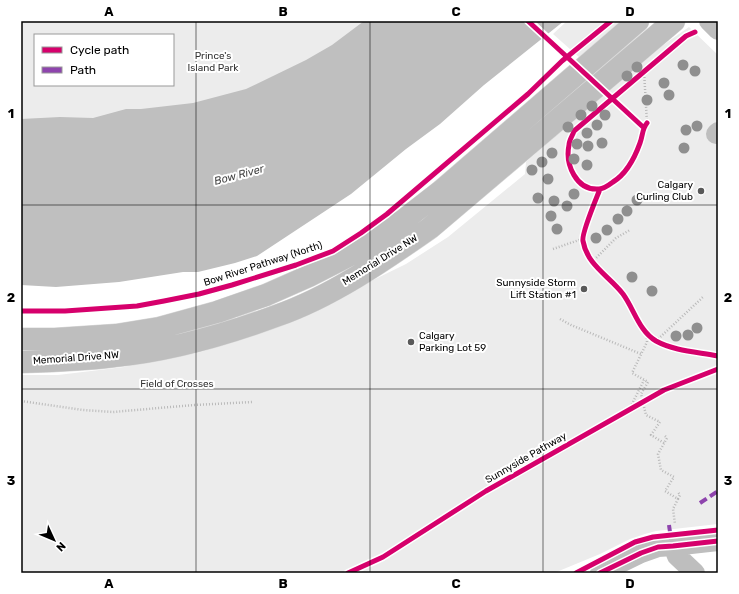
<svg xmlns="http://www.w3.org/2000/svg" width="739" height="594" font-family="Rubik,sans-serif">
	<style>
		.green { fill: #ececec; fill-rule: evenodd }
		.water { fill: #bfbfbf }
		.pier { fill: #fff }
		.lines { fill: none; stroke-linecap: round; stroke-linejoin: round }
		.major-casing { stroke: #dbdbdb; stroke-width: 23 }
		.path { stroke: #b9b9b9; stroke-width: 2.5; stroke-dasharray: 1 2; stroke-linecap: butt }
		.minor { stroke: #bebebe; stroke-width: 20 }
		.major { stroke: #bebebe; stroke-width: 22 }
		.quiet { stroke: #8e44ad; stroke-width: 4; stroke-dasharray: 8 4; stroke-linecap: butt }
		.cycleway-casing { stroke: #fff; stroke-width: 8 }
		.cycleway { stroke: #d6006c; stroke-width: 5 }
		.tree { fill: #8f8f8f }
		.grid { fill: none; stroke: #000; stroke-width: 1; stroke-opacity: 0.55 }
		.poi-dot { fill: #595959; stroke: #fff; stroke-width: 1.5 }
		.labels { text-anchor: middle; dominant-baseline: central; stroke-width: 4; stroke-linejoin: round; paint-order: stroke }
		.park-label { font-size: 10px; fill: #333; stroke: #fff }
		.poi-label { font-size: 10px; fill: #000; stroke: #fff; text-anchor: end }
		.street-label { font-size: 10px; fill: #000; stroke: #fff }
		.water-label { font-size: 11px; font-style: italic; fill: #444; stroke: #fff }
		.neatline { fill: none; stroke: #000; stroke-width: 1.5 }
		.grid-label { font-size: 13px; text-anchor: middle; font-weight: bold; fill: #000 }
	</style>
	<rect width="100%" height="100%" fill="#fff"/>
	<!-- green -->
	<path class="green" d="M21,21h349l-36,28 -88,45 -123,27 -102,1zM35,35h138v50h-138z
		M567,21h55l-42,37 -27,-24z
		M689,27l29,28v469l-62,7 -11,3 -15,5 -30,15 -46,19h-533v-198h37l66,-8 77,-15 86,-30 119,-58 42,-27 77,-63 1,-12 113,-100z"/>
	<!-- water -->
	<path class="water" d="M364,21h200l-80,64 -44,39 -34,25 -55,45 -94,62 -22,7 -37,9h-15l-64,10 -63,5 -35,-2v-166l39,-2 33,1 33,-9h15l52,-6 53,-14 60,-29 26,-15z"/>
	<!-- pier -->
	<path class="pier" d="M523,21h12l15,14 -7,5z"/>
	<g class="lines">
		<!-- major casing -->
		<g class="major-casing">
			<path id="major" d="M21,339h34l61,-4 43,-7 58,-16 49,-17 43,-19 47,-24 49,-33 36,-28 197,-170
				M21,362c31,-1 63,-2 94,-6 52,-5 112,-22 161,-40 55,-19 107,-55 154,-88l244,-207"/>
		</g>
		<!-- path -->
		<path class="path" d="M644,71l3,52
			M553,249l29,-10
			M592,262l24,-24 14,-8
			M560,319l11,6 70,29
			M647,335v7l-15,31 16,9 -7,12 5,21 14,7 -9,13 13,8
			M656,341l47,-44
			M21,401l62,9 30,2 81,-7 59,-3
			M629,410l15,-30
			M665,436l2,2 -9,16 3,16 13,7 -9,14 13,8 -5,10 2,15
			M678,499l2,-4 -2,-3"/>
		<!-- minor -->
		<path class="minor" d="M709,21l9,9
			M716,134l2,-2
			M673,546l4,10 18,17
			M600,573l41,-20 17,-6 15,-1 45,-5"/>
		<!-- major -->
		<use href="#major" class="major"/>
		<!-- quiet -->
		<path class="quiet" d="M700,503l18,-12
			M669,525l2,14"/>
		<!-- cycleway casing -->
		<g class="cycleway-casing">
			<path id="cycleway" d="M528,21l115,106
				M647,123c-5,6 -4,12 -7,20 -5,14 -14,31 -27,39 -4,3 -10,7 -14,7 -23,2 -34,-25 -30,-44 0,-5 4,-10 5,-14l112,-95 9,-4
				M600,189c-3,8 -19,45 -17,52 4,24 26,35 40,53 11,15 16,37 33,47 18,10 42,11 62,15
				M21,311h44l72,-5 27,-5 35,-7 33,-9 64,-20 37,-14 28,-18 26,-19 141,-120 34,-33 49,-40
				M348,573l35,-16 103,-66 178,-101 54,-21
				M576,573l59,-31 18,-5 65,-7
				M600,573l41,-20 17,-6 15,-1 45,-5"/>
		</g>
		<!-- cycleway -->
		<use href="#cycleway" class="cycleway"/>
	</g>
	<!-- trees -->
	<g class="tree">
		<circle cx="683" cy="65" r="5.5"/>
		<circle cx="637" cy="67" r="5.5"/>
		<circle cx="695" cy="71" r="5.5"/>
		<circle cx="627" cy="76" r="5.5"/>
		<circle cx="664" cy="83" r="5.5"/>
		<circle cx="669" cy="95" r="5.5"/>
		<circle cx="647" cy="100" r="5.5"/>
		<circle cx="592" cy="106" r="5.5"/>
		<circle cx="581" cy="115" r="5.5"/>
		<circle cx="605" cy="115" r="5.5"/>
		<circle cx="597" cy="125" r="5.5"/>
		<circle cx="697" cy="126" r="5.5"/>
		<circle cx="568" cy="127" r="5.5"/>
		<circle cx="686" cy="130" r="5.5"/>
		<circle cx="587" cy="133" r="5.5"/>
		<circle cx="602" cy="143" r="5.5"/>
		<circle cx="577" cy="144" r="5.5"/>
		<circle cx="588" cy="146" r="5.5"/>
		<circle cx="684" cy="148" r="5.5"/>
		<circle cx="552" cy="153" r="5.5"/>
		<circle cx="574" cy="159" r="5.5"/>
		<circle cx="542" cy="162" r="5.5"/>
		<circle cx="587" cy="165" r="5.5"/>
		<circle cx="532" cy="170" r="5.5"/>
		<circle cx="548" cy="179" r="5.5"/>
		<circle cx="574" cy="194" r="5.5"/>
		<circle cx="538" cy="198" r="5.5"/>
		<circle cx="637" cy="200" r="5.5"/>
		<circle cx="554" cy="201" r="5.5"/>
		<circle cx="567" cy="206" r="5.5"/>
		<circle cx="627" cy="211" r="5.5"/>
		<circle cx="551" cy="216" r="5.5"/>
		<circle cx="618" cy="219" r="5.5"/>
		<circle cx="557" cy="229" r="5.5"/>
		<circle cx="607" cy="230" r="5.5"/>
		<circle cx="596" cy="238" r="5.5"/>
		<circle cx="632" cy="277" r="5.5"/>
		<circle cx="652" cy="291" r="5.5"/>
		<circle cx="697" cy="328" r="5.5"/>
		<circle cx="688" cy="335" r="5.5"/>
		<circle cx="676" cy="336" r="5.5"/>
	</g>
	<!-- grid -->
	<path class="grid" d="M196,21v552M370,21v552M543,21v552M21,205h697M21,389h697"/>
	<!-- markers -->
	<g class="poi-dot">
		<circle cx="701" cy="191" r="4"/>
		<circle cx="584" cy="289" r="4"/>
		<circle cx="411" cy="342" r="4"/>
	</g>
	<g class="labels">
		<!-- park labels -->
		<g class="park-label">
			<text x="213" y="56">Prince's<tspan x="213" dy="12">Island Park</tspan></text>
			<text x="177" y="384">Field of Crosses</text>
		</g>
		<!-- poi labels -->
		<g class="poi-label">
			<text x="693" y="185">Calgary<tspan x="693" dy="12">Curling Club</tspan></text>
			<text x="576" y="283">Sunnyside Storm<tspan x="576" dy="12">Lift Station #1</tspan></text>
			<text x="419" y="336" text-anchor="start">Calgary<tspan x="419" dy="12">Parking Lot 59</tspan></text>
		</g>
		<!-- street labels -->
		<g class="street-label">
			<text transform="translate(380 260) rotate(-32)">Memorial Drive NW</text>
			<text transform="translate(263 264) rotate(-18)">Bow River Pathway (North)</text>
			<text transform="translate(76 358) rotate(-4)">Memorial Drive NW</text>
			<text transform="translate(526 458) rotate(-30)">Sunnyside Pathway</text>
		</g>
		<!-- water labels -->
		<g class="water-label">
			<text transform="translate(239 175) rotate(-15)">Bow River</text>
		</g>
	</g>
	<!-- border -->
	<rect width="739" height="594" fill="none" stroke="#ffffff" stroke-width="44"/>
	<!-- legend -->
	<rect x="34" y="34" width="140" height="52" fill="#ffffff" stroke="#999999"/>
	<rect x="42" y="47" width="20" height="6" fill="#d6006c" stroke="#999999"/>
	<text x="70" y="54" font-size="12" fill="#000000">Cycle path</text>
	<rect x="42" y="67" width="20" height="6" fill="#8e44ad" stroke="#999999"/>
	<text x="70" y="74" font-size="12" fill="#000000">Path</text>
	<!-- north arrow -->
	<g transform="translate(54 540) rotate(134)" stroke="#ffffff" stroke-width="3" paint-order="stroke">
	<path d="M0-3L7 15L0 10L-7 15Z" fill="#000000"/>
	<text y="-6" font-size="11" font-weight="bold" text-anchor="middle" fill="#000000">N</text>
	</g>
	<rect x="22" y="22" width="695" height="550" class="neatline"/>
	<g class="grid-label">
		<text x="109" y="16">A</text>
		<text x="283" y="16">B</text>
		<text x="456" y="16">C</text>
		<text x="630" y="16">D</text>
		<text x="11" y="118">1</text>
		<text x="728" y="118">1</text>
		<text x="11" y="302">2</text>
		<text x="728" y="302">2</text>
		<text x="11" y="485">3</text>
		<text x="728" y="485">3</text>
		<text x="109" y="588">A</text>
		<text x="283" y="588">B</text>
		<text x="456" y="588">C</text>
		<text x="630" y="588">D</text>
	</g>
</svg>
